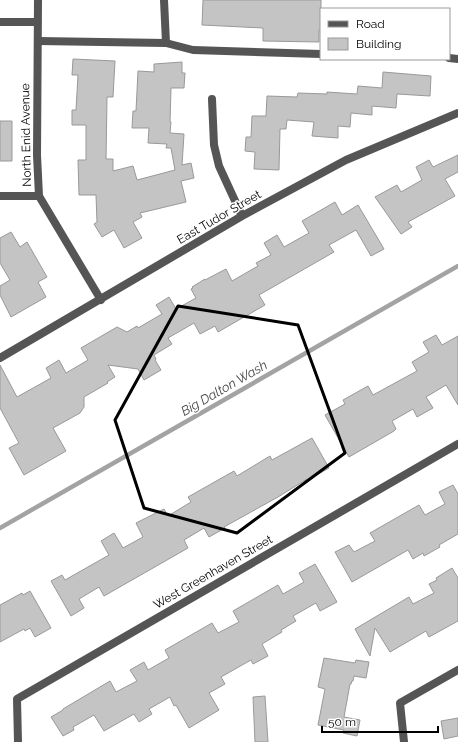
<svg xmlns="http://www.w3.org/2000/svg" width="458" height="742" font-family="Raleway,sans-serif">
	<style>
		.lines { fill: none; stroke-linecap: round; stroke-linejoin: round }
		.stream { stroke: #a3a3a3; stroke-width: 4.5 }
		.building { fill: #c4c4c4; stroke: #999 }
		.lane { stroke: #555; stroke-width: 8 }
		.street { stroke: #555; stroke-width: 8 }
		.marked { fill: none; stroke: #000; stroke-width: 3; stroke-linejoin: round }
		.labels { text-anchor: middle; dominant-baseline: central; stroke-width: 3; stroke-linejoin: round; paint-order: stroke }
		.street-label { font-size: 12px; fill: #000; stroke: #fff }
		.water-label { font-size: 13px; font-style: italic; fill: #444; stroke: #fff }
	</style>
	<rect width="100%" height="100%" fill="#fff"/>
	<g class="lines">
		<!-- stream -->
		<path class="stream" d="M0,528l458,-262"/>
	</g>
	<!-- building -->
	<path class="building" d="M203,0h118v30h-2v12l-56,-1v-13l-61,-3z
		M73,59l42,2 -2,36h-6l-1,62h7v12l20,-5 4,14 38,-10 -4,-22h-5l1,-4 -19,-1 1,-15h-17l1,-17h3l2,-40 16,1v-8l28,-2v11h3l-1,15h-13l-1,34h1l-1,11 14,1 -2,31 9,-2 3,15 -13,3 5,21 -46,11 2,4 -9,5 9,16 -18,10 -10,-18 -12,7 -8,-13 3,-2 -1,-27h-17l-1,-35h8v-35h-14v-15h4l2,-35h-6z
		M383,72l48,4 -1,20 -33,-2 -1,14 -24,-2v9l-21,-2 -1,14 -12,-1v12l-26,-2 2,-14 -27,-2 -1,9h-6l-1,41 -25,-1 1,-17 -10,-1 1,-14h5l1,-21h14l1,-20 30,1 1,-4 29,1v-2l30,2 1,-8 24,2z
		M0,121h12v40h-12z
		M458,155v17l-13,7 10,17 -47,26 4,5 -11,7 -26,-37 22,-12 4,7 21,-12 -6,-13 13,-7 4,7z
		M335,202l7,13 16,-10 26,44 -13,7 -15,-26 -27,15 5,7 -75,43 6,10 -47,27 -3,-6 -15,8 -6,-11 -26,15 4,6 -18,11 2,4 -1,1 6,10 -17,10 -6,-11 -30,-4 7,12 -8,5 1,1 -24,14v10l-4,6 -27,15 13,23 -42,24 -15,-27 10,-5 -19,-35v-43l17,32 34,-19 -5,-10 13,-8 7,13 22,-13 -7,-12 36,-21 10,5 10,-6 1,2 24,-14 -6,-9 13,-8 7,12 20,-11 -5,-9 2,-1 -1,-1 13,-8v1l21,-11 6,12 26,-15 -2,-3 15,-8 -7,-12 13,-8 7,12 25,-14 -7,-12z
		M11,232l9,15 7,-5 20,35 -9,5 8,15 -35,20 -11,-22v-9l10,-6 -10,-17v-25z
		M436,335l6,10 16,-9v69l-12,-20 -20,12 7,11 -16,9 -4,-8 -21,12 4,8 -2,2 -45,26 -24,-42 20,-11 -2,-4 25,-14 5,9 44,-24 -5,-9 17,-10 -6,-10z
		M312,438l17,30 -21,12 -1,-1 -29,18 -54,30 1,1 -16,9 -5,-9 -20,12 4,8 -84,48 -5,-9 -20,12 5,9 -13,8 -20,-35 11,-6 3,5 44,-25 -8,-14 13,-8 9,15 20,-11 -7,-14 28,-14 4,7 23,-14 -3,-5 46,-26 3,5 33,-20 2,4z
		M453,485l5,9v40l-19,11 1,2 -16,9 -1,-3 -10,6 -5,-9 -56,32 -17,-30 14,-7 5,7 21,-11 -5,-8 49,-28 6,10 20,-11 -6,-12z
		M315,564l22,38 -17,9 -4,-8 -23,13 3,5 -15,9 1,2 -20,12 6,12 -15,8 -2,-4 -30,17 4,7 -16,9 10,17 -30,18 -13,-23 -2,1 -4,-9 -21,12 3,5 -13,8 -5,-8 -30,17 -10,-16 -21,12 1,3 -11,6 -12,-19 12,-7v-1l47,-28 6,11 21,-11 -7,-11 14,-8 4,8 21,-12 -4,-8 47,-27 6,10 21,-11 -6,-11 45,-26 5,9 21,-12 -5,-9z
		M452,568l6,10v43l-29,16 -3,-6 -36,21 -15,-24 -5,28 -15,-27 54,-32 4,7 21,-11 -5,-9 8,-4 -1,-2z
		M30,591l21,37 -16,9 -5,-9 -5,3 -1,-2 -24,13v-37l22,-12 1,2z
		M324,658l31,5 1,-3 13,2 -3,16 -12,-2 -1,5h-1l-1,3h-1l-6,33 16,3 -3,16 -14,-3 1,-3 -26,-5 7,-36 -7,-2z
		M265,696l3,46h-13l-2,-45z
		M458,718v18l-14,3 -3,-18z"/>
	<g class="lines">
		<!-- lane -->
		<path class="lane" d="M38,41l128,2 -2,-43
			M166,43l27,7 128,4
			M449,58l9,1"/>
		<!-- street -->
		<path class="street" d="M38,0l-1,155 2,41 62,104
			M0,22h38
			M212,99l2,46 5,21 23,50
			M0,196h39
			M0,358l242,-142 104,-56 112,-47
			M18,742l-1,-43 441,-255
			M404,742l-4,-39 58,-33"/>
	</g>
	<!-- marked area -->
	<path class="marked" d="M178,306l120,19 47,128 -108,80 -93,-25 -29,-88z"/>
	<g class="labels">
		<!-- street labels -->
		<g class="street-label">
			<text transform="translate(26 135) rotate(-91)">North Enid Avenue</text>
			<text transform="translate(219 217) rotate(-30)">East Tudor Street</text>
			<text transform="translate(213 572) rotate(-30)">West Greenhaven Street</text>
		</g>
		<!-- water labels -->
		<g class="water-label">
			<text transform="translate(224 388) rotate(-30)">Big Dalton Wash</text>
		</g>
	</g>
	<!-- legend -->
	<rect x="320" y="8" width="130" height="52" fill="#ffffff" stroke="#999999"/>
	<rect x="328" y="21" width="20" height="6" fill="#555555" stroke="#999999"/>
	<text x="356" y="28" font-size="12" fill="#000000">Road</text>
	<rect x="328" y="38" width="20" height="12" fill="#c4c4c4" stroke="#999999"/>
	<text x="356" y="48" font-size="12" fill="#000000">Building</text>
	<!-- scale -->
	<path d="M322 726v6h116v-6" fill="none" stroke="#000000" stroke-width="2"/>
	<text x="328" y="726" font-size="12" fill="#000000" stroke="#ffffff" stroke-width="3" paint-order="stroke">50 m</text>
</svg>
